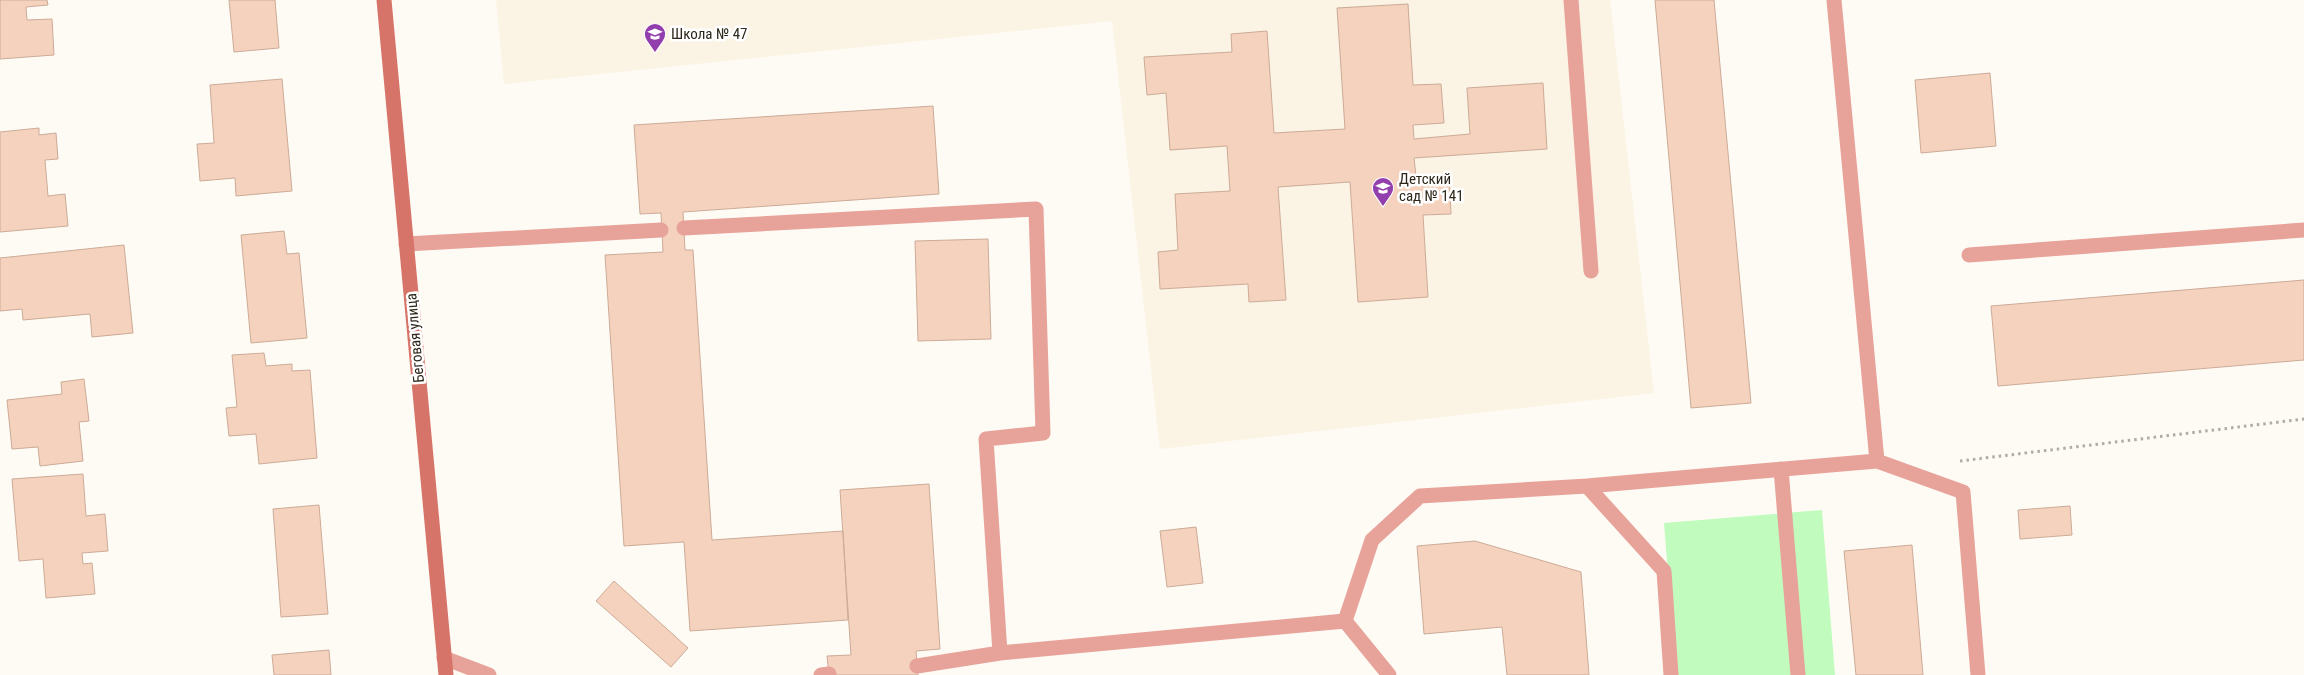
<svg xmlns="http://www.w3.org/2000/svg" width="2304" height="675" font-family="'Roboto Condensed',sans-serif">
	<style>
		.built { fill: #fbf3e3 }
		.green { fill: #c1fcbe }
		.building { fill: #f4d2bd; stroke: #ccab98 }
		.lines { fill: none; stroke-linecap: round; stroke-linejoin: round }
		.path { stroke: #b0aca3; stroke-width: 3; stroke-dasharray: 2.5 4; stroke-linecap: butt }
		.lane { stroke: #e7a29a; stroke-width: 15 }
		.secondary { stroke: #d7746a; stroke-width: 15 }
		.labels { text-anchor: middle; dominant-baseline: central; stroke-width: 5; stroke-linejoin: round; paint-order: stroke }
		.poi-label { font-size: 15px; fill: #2d271a; stroke: #fff; text-anchor: start }
		.street-label { font-size: 15px; fill: #2d271a; stroke: #fff }
	</style>
	<rect width="100%" height="100%" fill="#fefbf4"/>
	<!-- built -->
	<path class="built" d="M496,0h1114l44,393 -494,56 -48,-428 -608,63z"/>
	<!-- green -->
	<path class="green" d="M1822,510l13,165h-159l-12,-152z"/>
	<!-- building -->
	<path class="building" d="M0,0h47l1,5 -22,2 1,13 25,-1 2,36 -54,4z
		M229,0h46l4,48 -45,4z
		M1655,0h59l37,403 -60,5z
		M1408,4l5,81 28,-1 3,39 -31,2 1,14 56,-5 -3,-46 76,-5 4,66 -133,9 2,18 33,-2 2,40 -28,1 5,82 -70,5 -8,-120 -72,5 8,113 -37,2 -1,-18 -88,5 -2,-37 20,-2 -3,-56 55,-3 -3,-45 -57,4 -4,-57 -19,2 -3,-38 88,-5 -1,-18 36,-3 7,102 71,-4 -8,-121z
		M1990,73l6,73 -75,7 -6,-73z
		M282,79l10,112 -56,5 -1,-18 -35,3 -3,-37 17,-1 -4,-58z
		M933,106l6,88 -256,18 2,38h8l19,290 131,-9 5,89 -158,11 -6,-89 -60,4 -19,-291 58,-3 -2,-39 -21,1 -6,-89z
		M39,128v7l17,-2 2,26 -13,1 3,36 17,-2 3,32 -68,6v-100z
		M284,231l3,23 12,-1 8,85 -56,5 -10,-108z
		M988,239l3,100 -73,2 -3,-100z
		M124,245l9,88 -41,4 -2,-23 -67,6 -1,-11 -22,2v-53z
		M2304,280v80l-306,26 -7,-80z
		M264,353l2,13 26,-2v7l18,-1 7,88 -58,6 -3,-30 -27,2 -3,-28 11,-1 -5,-52z
		M84,379l5,42 -10,1 4,39 -43,5 -2,-19 -26,2 -5,-49 55,-6 -1,-12z
		M83,474l3,42 19,-2 3,37 -26,2 1,11 9,-1 3,31 -49,4 -3,-39 -24,2 -7,-82z
		M929,484l11,165 -24,2 2,24h-89l-2,-19 24,-1 -11,-165z
		M319,505l9,109 -47,3 -8,-108z
		M2070,506l2,29 -52,4 -2,-29z
		M1196,527l7,56 -36,4 -7,-56z
		M1475,541l106,31 8,103h-82l-5,-48 -78,7 -7,-88z
		M1912,545l11,130h-67l-12,-124z
		M614,581l74,67 -17,19 -75,-66z
		M329,650l2,25h-57l-2,-20z"/>
	<g class="lines">
		<!-- path -->
		<path class="path" d="M1960,461l344,-42"/>
		<!-- lane -->
		<path class="lane" d="M1571,0l20,271
			M684,228l352,-19 7,224 -57,6 14,214 345,-32 44,54
			M406,244l255,-14
			M1969,255l335,-25
			M1877,461l86,31 15,183
			M1781,469l17,206
			M1587,486l290,-25 -43,-461
			M1345,621l27,-81 48,-44 167,-10 77,85 7,104
			M444,658l45,17
			M917,666l83,-13
			M821,675l8,-1"/>
		<!-- secondary -->
		<path class="secondary" d="M384,0l62,675"/>
	</g>
	<!-- icons -->
	<defs>
		<g id="school-pin" transform="scale(1.125)"><path d="M0 17L-7.5 6A9.5 9.5 0 1 1 7.5 6Z" fill="#923ead" stroke="#fff"/><path d="M0-5L7-2L0 1L-7-2ZM-4 1L0 2.5L4 1V4Q0 6-4 4Z" fill="#fff"/></g>
	</defs>
	<g fill-rule="evenodd">
		<use href="#school-pin" x="655" y="34"/>
		<use href="#school-pin" x="1383" y="188"/>
	</g>
	<g class="labels">
		<!-- poi labels -->
		<g class="poi-label">
			<text x="671" y="34">Школа № 47</text>
			<text x="1399" y="179">Детский<tspan x="1399" dy="17">сад № 141</tspan></text>
		</g>
		<!-- street labels -->
		<g class="street-label">
			<text transform="translate(415 338) rotate(-95)">Беговая улица</text>
		</g>
	</g>
</svg>
